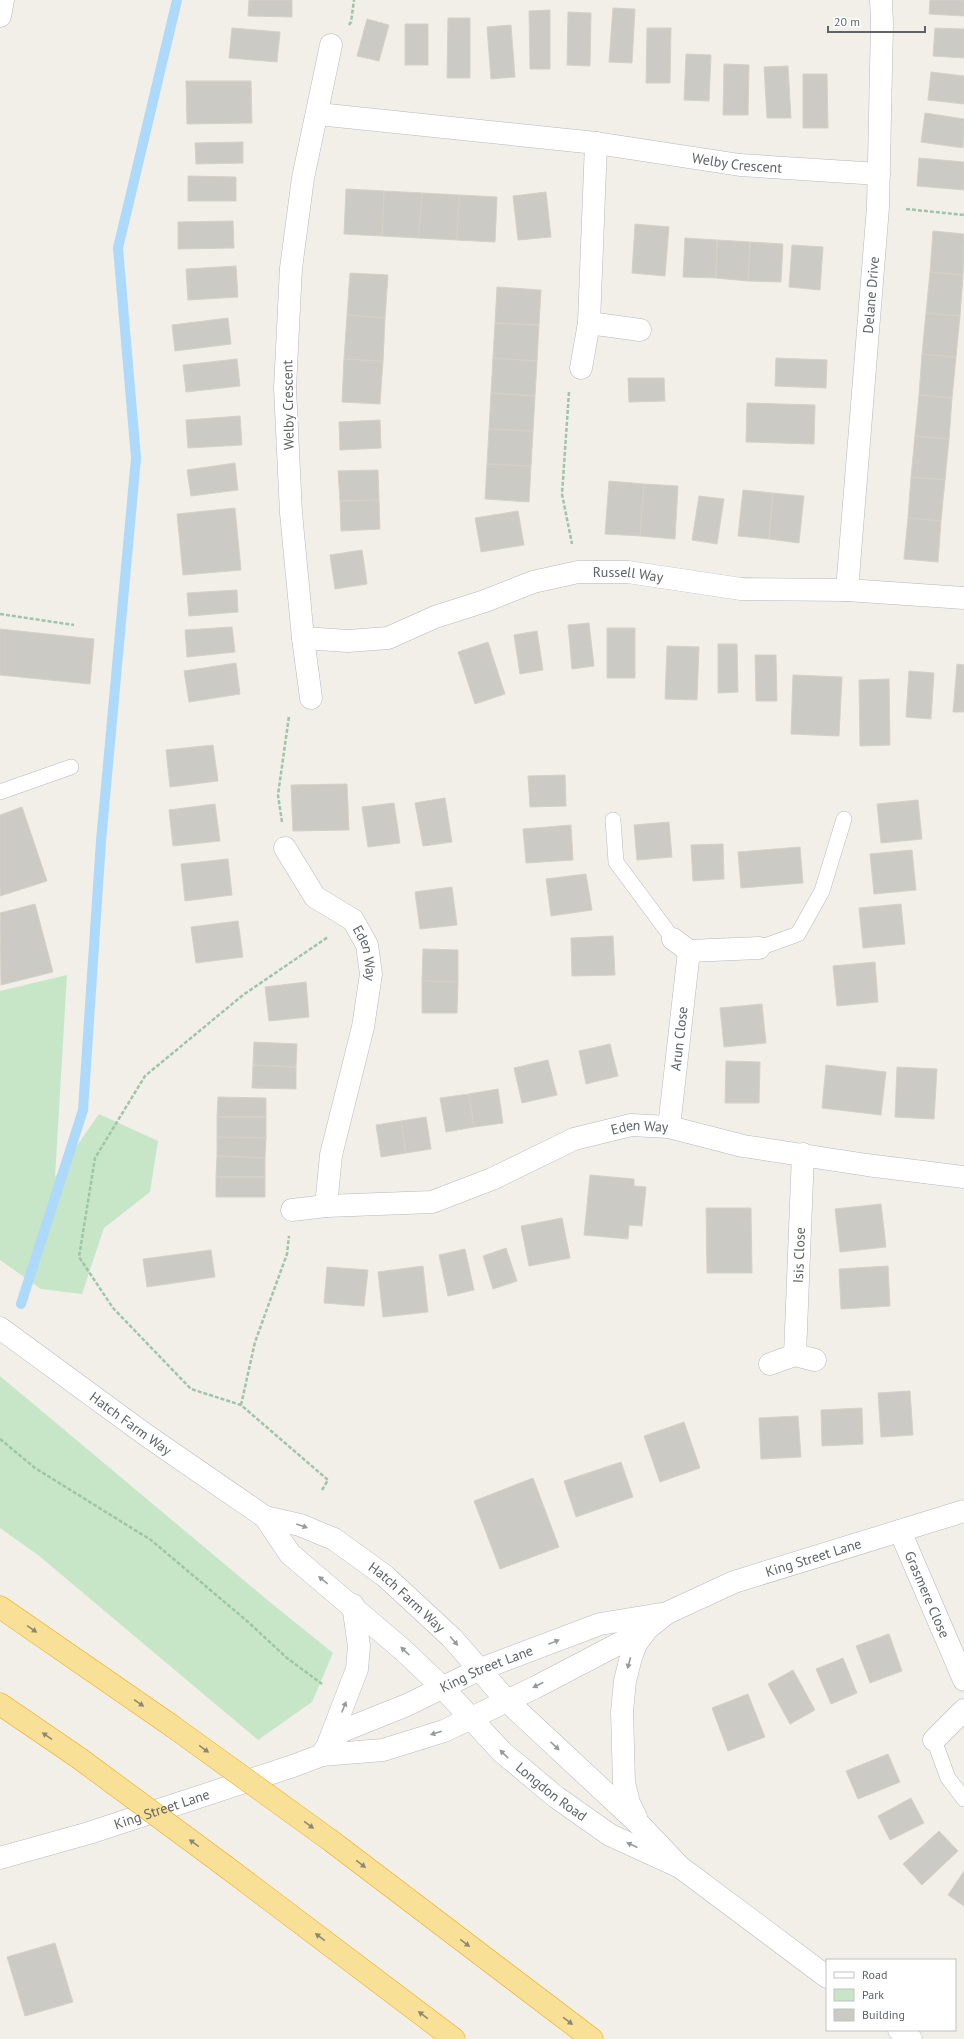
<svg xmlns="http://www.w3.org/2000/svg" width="964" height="2039" font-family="'PT Sans',sans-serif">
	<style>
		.green { fill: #c6e6c7 }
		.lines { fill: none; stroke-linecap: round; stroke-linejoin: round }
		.stream { stroke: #add9fb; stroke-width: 10 }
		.building { fill: #cccac4; stroke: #d5d1c7 }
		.lane-casing { stroke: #b5b8bc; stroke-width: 16 }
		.street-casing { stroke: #b5b8bc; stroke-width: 23 }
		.secondary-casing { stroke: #b6babe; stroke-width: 23 }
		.highway-casing { stroke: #eea90a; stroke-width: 23 }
		.path { stroke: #9ec5a9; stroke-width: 2.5; stroke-dasharray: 4 2; stroke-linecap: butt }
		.lane { stroke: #fff; stroke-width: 15 }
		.street { stroke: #fff; stroke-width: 22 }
		.secondary { stroke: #fff; stroke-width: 22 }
		.highway { stroke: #f9e097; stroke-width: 22 }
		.highway-bridge-casing { stroke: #eea90a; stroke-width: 23; stroke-linecap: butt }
		.highway-bridge { stroke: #f9e097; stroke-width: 22 }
		.oneway { fill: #979a9c }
		.oneway2 { fill: #8d8875 }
		.labels { text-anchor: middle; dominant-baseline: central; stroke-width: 4; stroke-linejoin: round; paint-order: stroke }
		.street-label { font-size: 14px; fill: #5f6367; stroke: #fff }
	</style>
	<rect width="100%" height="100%" fill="#f1efe8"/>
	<!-- green -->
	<path class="green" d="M67,975l-12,202 44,-63 59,27 -8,51 -46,36 -22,66 -41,-5 -41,-29v-269z
		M0,1376l271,227 62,50 -21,49 -54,38 -220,-185 -38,-27z"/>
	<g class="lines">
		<!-- stream -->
		<path class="stream" d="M21,1304l62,-194 18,-269 35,-383 -18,-210 59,-248"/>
	</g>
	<!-- building -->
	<path class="building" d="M249,0h43v17l-44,-1z
		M930,0h34v16l-35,-2z
		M613,8l22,1 -3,54 -23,-1z
		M550,10v59h-20l-1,-58z
		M568,12l23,1 -1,53 -23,-1z
		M448,18h22v60h-23z
		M367,19l22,6 -10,36 -22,-5z
		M405,24h23v41h-23z
		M511,25l4,52 -24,2 -4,-52z
		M232,28l48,4 -3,30 -48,-4z
		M647,28h24l-1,55h-24z
		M935,28l29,1v29l-31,-2z
		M686,54l25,1 -2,46 -25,-1z
		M724,64l25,1 -1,50h-25z
		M788,66l3,52h-24l-3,-51z
		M931,72l33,4v28l-36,-4z
		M803,74h24l1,54h-25z
		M186,81h65l1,42 -65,1z
		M925,113l39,6 -1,29 -42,-6z
		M243,142v21l-47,1 -1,-21z
		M919,158l45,4v28l-47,-4z
		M188,176l48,1v24h-48z
		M346,189l38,2 -2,45 -38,-2z
		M384,191l38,2 -3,45 -37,-2z
		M546,192l5,45 -33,3 -5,-44z
		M422,193l37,2 -2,45 -38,-2z
		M459,195l38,2 -2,45 -38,-2z
		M233,221l1,27 -56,1v-27z
		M635,224l34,3 -4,49 -33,-3z
		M933,231l31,3 -1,41 -33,-3z
		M685,238l32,2 -1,38 -33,-1z
		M717,240l33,2 -2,39 -32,-3z
		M750,242l33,2 -2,38 -33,-1z
		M792,245l31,2 -3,43 -31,-3z
		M236,266l2,31 -50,3 -2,-31z
		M930,272l33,3 -3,41 -34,-3z
		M350,273l38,2 -3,43 -38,-3z
		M497,287l44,3 -2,35 -44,-2z
		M926,313l34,3 -4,41 -34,-3z
		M347,315l38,3 -2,43 -39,-2z
		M228,318l3,26 -56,7 -3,-26z
		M495,323l44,2 -2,36 -44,-3z
		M922,354l34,3 -4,41 -33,-3z
		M493,358l44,3 -2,35 -44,-3z
		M776,358l51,2 -1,28 -51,-2z
		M237,359l3,27 -54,6 -3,-27z
		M344,359l39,2 -3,43 -38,-2z
		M628,378h36l1,23 -36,1z
		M491,393l44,3 -2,35 -44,-2z
		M919,395l33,3 -3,41 -34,-3z
		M747,403l68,2 -1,39 -68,-2z
		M240,416l2,29 -54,3 -2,-28z
		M380,420l1,28 -41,2 -1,-28z
		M489,429l44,2 -2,35 -44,-2z
		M915,436l34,3 -4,41 -34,-3z
		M235,463l3,27 -47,6 -4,-26z
		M487,464l44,2 -2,36 -44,-3z
		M378,470l1,30 -39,1 -2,-30z
		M911,477l34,3 -4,41 -33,-3z
		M609,481l35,3 -4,52 -35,-2z
		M644,484l34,2 -3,53 -35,-3z
		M743,490l30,3 -4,46 -31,-3z
		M773,493l31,3 -5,47 -30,-4z
		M699,496l25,3 -7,45 -25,-4z
		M379,500l1,29 -39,2 -1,-30z
		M235,508l6,62 -58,5 -6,-61z
		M518,511l6,34 -43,7 -6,-34z
		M908,518l33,3 -3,41 -34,-3z
		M362,550l5,34 -32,5 -5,-34z
		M237,590l1,22 -49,4 -2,-23z
		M589,623l5,43 -22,3 -4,-44z
		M232,627l3,25 -48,5 -2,-27z
		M607,628h28v50h-28z
		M0,629l94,10 -4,45 -90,-9z
		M537,631l6,39 -23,4 -6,-39z
		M488,642l17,52 -30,10 -17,-52z
		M718,644h19l1,48 -20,1z
		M667,646l32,1 -2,53 -32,-1z
		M755,655h21l1,46h-21z
		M236,663l4,31 -51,8 -5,-31z
		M957,664l7,1v47h-11z
		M909,671l25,2 -3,46 -25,-2z
		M793,675l49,2 -3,59 -48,-2z
		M889,679l1,66 -30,1 -1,-66z
		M213,745l5,36 -48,6 -4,-37z
		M565,775l1,31 -36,1 -2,-31z
		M347,784l2,46 -56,1 -2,-46z
		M445,798l7,44 -29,4 -8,-43z
		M918,800l4,39 -41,4 -4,-39z
		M394,803l6,40 -32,4 -6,-40z
		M215,804l5,37 -47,5 -4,-36z
		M22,807l25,74 -47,15v-81z
		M669,822l3,35 -35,3 -3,-35z
		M571,825l2,35 -47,3 -3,-34z
		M723,844l1,35 -31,2 -2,-36z
		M800,847l3,36 -62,5 -3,-36z
		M912,850l4,40 -42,4 -4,-40z
		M228,859l4,36 -47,6 -4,-37z
		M586,874l6,36 -41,6 -5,-37z
		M452,887l5,38 -37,4 -5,-37z
		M35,904l18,68 -52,13 -1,-72z
		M901,904l4,40 -42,4 -4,-40z
		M238,921l5,36 -47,6 -5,-36z
		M613,936l2,39 -43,1 -1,-38z
		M423,949l35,1v32l-36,-1z
		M875,962l3,40 -41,4 -4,-40z
		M422,981l36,1 -1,31h-35z
		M306,982l3,35 -40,4 -4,-34z
		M762,1004l4,39 -42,4 -4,-39z
		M254,1042l43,2 -1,23 -43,-2z
		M610,1044l8,32 -32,8 -7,-33z
		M548,1060l9,35 -35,8 -8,-35z
		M726,1061l34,1 -1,41h-34z
		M253,1065l43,2v22l-44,-1z
		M826,1065l60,7 -5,43 -59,-7z
		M897,1067l40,2 -3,50 -39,-2z
		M498,1089l5,34 -29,4 -5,-33z
		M469,1094l5,33 -28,5 -6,-34z
		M218,1097l48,1v19h-49z
		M217,1117h49v21l-49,-1z
		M426,1117l5,32 -25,4 -5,-32z
		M401,1121l5,32 -25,4 -5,-32z
		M217,1137l49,1 -1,20 -48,-2z
		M217,1156l48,2v19h-49z
		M590,1175l44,4v7l12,1 -4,39 -13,-1 -1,14 -44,-4z
		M216,1177h49v20h-49z
		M881,1204l5,43 -46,5 -5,-43z
		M706,1208h45l1,65h-45z
		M562,1218l8,40 -41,8 -8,-40z
		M506,1248l11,33 -24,8 -10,-33z
		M465,1249l9,41 -26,6 -9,-41z
		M211,1250l4,27 -68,10 -4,-28z
		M423,1266l5,46 -45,5 -5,-45z
		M888,1266l2,40 -49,3 -2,-40z
		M327,1267l41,3 -4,36 -40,-3z
		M910,1391l3,44 -32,2 -3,-44z
		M862,1408l1,36 -41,2 -1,-36z
		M798,1416l3,41 -40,2 -2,-41z
		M684,1422l16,46 -40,14 -16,-46z
		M621,1462l12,35 -57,20 -12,-36z
		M533,1478l26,69 -59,22 -26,-68z
		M889,1634l13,37 -32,12 -14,-37z
		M843,1658l14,35 -26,11 -15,-35z
		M793,1670l22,40 -25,14 -22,-40z
		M748,1694l17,43 -37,14 -16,-43z
		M888,1754l12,28 -42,17 -12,-28z
		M911,1798l13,25 -34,17 -12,-24z
		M939,1831l19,20 -36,34 -19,-21z
		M964,1871v35l-16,-11z
		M55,1943l18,59 -48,14 -18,-59z"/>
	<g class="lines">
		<!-- lane casing -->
		<g class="lane-casing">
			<path id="lane" d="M0,792l71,-25
				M613,820l3,42 57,77
				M759,948l39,-14 24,-43 22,-72
				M934,1740l14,38 16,21"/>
		</g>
		<!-- street casing -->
		<g class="street-casing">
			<g id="street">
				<path d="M0,16l3,-16"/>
				<path id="s1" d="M318,114l278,29 144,22 139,9"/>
				<path d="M589,323l51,7"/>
				<path d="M581,368l8,-45 7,-180"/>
				<path id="s2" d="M847,590l31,-383 4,-183 -1,-24"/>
				<path id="s3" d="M303,638l45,3 40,-3 47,-21 50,-16 48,-19 45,-10h50l113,17 106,1 117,8"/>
				<path d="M311,698l-8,-60 -12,-125 -6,-125 6,-120 12,-90 28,-133"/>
				<path id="s4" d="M285,848l30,49 38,23 14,25 4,29 -8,53 -32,128 -5,51"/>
				<path d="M673,939l16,12 70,-3"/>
				<path id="s5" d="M669,1127l20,-176"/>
				<path id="s6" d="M292,1210l34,-4 106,-4 60,-23 82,-40 57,-14 38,2 74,19 124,19 97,12"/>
				<path id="s7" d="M795,1355l8,-201"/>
				<path d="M770,1364l25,-9 20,5"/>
				<path id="s8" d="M900,1531l64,149"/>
				<path d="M934,1740l30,-30"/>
			</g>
		</g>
		<!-- secondary casing -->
		<g class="secondary-casing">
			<g id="secondary">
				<path id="s9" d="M0,1328l146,107 119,82 25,37 113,96 40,38 59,64 54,45 54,38 70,32"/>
				<path id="s10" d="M265,1517l35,8 34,14 51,37 67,62 54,62 134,125 40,42 147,110"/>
				<path d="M329,1742l28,-73 2,-23 -6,-41"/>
				<path id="s11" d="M322,1755l7,-12 13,-12 65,-26 71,-35 122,-46 61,-10"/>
				<path d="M636,1817l-7,-14 -5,-20 -2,-71 3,-31 6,-24 5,-13 11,-15"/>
				<path id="s12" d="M0,1858l89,-25 204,-67 29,-11 61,-5 61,-19 92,-44 111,-58 20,-16 67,-31 230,-71"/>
				<path d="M899,2030l12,9"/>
			</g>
		</g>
		<!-- highway casing -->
		<g class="highway-casing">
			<path id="highway" d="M0,1607l172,119
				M0,1704l79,54
				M330,1840l262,199
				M225,1866l229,173"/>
		</g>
		<!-- path -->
		<path class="path" d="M349,25l2,-3 3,-22
			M906,209l58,6
			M569,392l-7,102 10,50
			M0,614l74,11
			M282,822l-4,-27 11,-79
			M241,1405l14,-63 32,-88 2,-18
			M0,1439l35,29 116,72 96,81 40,37 35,26
			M322,1490l6,-10 -87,-75 -50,-16 -78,-81 -34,-51 16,-99 50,-82 98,-81 85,-58"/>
		<!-- lane -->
		<use href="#lane" class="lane"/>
		<!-- street -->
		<use href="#street" class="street"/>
		<!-- secondary -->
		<use href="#secondary" class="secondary"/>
		<!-- highway -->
		<use href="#highway" class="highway"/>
		<!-- highway-bridge casing -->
		<g class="highway-bridge-casing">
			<path id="highway-bridge" d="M172,1726l158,114
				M79,1758l146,108"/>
		</g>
		<!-- highway-bridge -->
		<use href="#highway-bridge" class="highway-bridge"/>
	</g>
	<!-- one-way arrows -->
	<defs><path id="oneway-solid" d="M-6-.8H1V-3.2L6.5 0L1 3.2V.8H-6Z"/></defs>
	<g class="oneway">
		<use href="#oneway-solid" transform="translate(302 1526) rotate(19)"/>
		<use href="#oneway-solid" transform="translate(323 1580) rotate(-141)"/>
		<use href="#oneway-solid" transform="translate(454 1641) rotate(49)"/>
		<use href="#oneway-solid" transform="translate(554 1642) rotate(-22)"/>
		<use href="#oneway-solid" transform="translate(405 1651) rotate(-137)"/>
		<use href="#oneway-solid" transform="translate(629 1663) rotate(105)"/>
		<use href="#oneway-solid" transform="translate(538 1685) rotate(153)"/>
		<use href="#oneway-solid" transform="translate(344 1707) rotate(-68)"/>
		<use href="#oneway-solid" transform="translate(436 1733) rotate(163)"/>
		<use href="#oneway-solid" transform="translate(555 1746) rotate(43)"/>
		<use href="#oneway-solid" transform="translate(504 1754) rotate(-136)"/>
		<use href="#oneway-solid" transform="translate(632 1845) rotate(-156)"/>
	</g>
	<g class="oneway2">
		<use href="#oneway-solid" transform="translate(32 1629) rotate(35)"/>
		<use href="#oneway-solid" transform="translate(139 1703) rotate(35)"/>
		<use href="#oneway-solid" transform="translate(47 1736) rotate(-145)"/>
		<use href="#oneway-solid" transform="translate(204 1749) rotate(36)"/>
		<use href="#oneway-solid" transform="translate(309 1825) rotate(36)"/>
		<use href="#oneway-solid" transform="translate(194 1843) rotate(-144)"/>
		<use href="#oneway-solid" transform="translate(361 1864) rotate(37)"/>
		<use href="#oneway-solid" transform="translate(320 1937) rotate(-143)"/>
		<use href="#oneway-solid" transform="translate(465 1943) rotate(37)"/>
		<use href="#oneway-solid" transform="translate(423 2015) rotate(-143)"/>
		<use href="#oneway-solid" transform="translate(568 2021) rotate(37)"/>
	</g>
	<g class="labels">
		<!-- street labels -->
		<g class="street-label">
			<text stroke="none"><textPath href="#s1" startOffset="422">Welby Crescent</textPath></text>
			<text stroke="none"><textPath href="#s2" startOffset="296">Delane Drive</textPath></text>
			<text transform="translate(288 405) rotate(-91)">Welby Crescent</text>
			<text stroke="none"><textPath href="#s3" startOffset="337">Russell Way</textPath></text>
			<text stroke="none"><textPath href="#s4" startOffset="138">Eden Way</textPath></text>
			<text stroke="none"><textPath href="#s5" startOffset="89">Arun Close</textPath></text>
			<text stroke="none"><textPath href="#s6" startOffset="363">Eden Way</textPath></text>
			<text stroke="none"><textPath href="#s7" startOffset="100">Isis Close</textPath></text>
			<text stroke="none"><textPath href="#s9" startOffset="162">Hatch Farm Way</textPath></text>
			<text stroke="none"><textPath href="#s12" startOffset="873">King Street Lane</textPath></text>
			<text stroke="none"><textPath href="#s8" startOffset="69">Grasmere Close</textPath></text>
			<text stroke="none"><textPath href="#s10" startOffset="166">Hatch Farm Way</textPath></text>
			<text stroke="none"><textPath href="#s11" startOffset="189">King Street Lane</textPath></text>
			<text stroke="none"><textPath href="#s9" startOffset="724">Longdon Road</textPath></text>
			<text stroke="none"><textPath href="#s12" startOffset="169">King Street Lane</textPath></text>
		</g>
	</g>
	<!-- legend -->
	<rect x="826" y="1959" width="130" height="72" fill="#ffffff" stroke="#bfc1c2"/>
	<rect x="834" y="1972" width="20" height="6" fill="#ffffff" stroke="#bfc1c2"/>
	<text x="862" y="1979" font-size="12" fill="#5f6367">Road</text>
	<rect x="834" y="1989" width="20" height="12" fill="#c6e6c7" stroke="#bfc1c2"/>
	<text x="862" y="1999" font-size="12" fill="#5f6367">Park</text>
	<rect x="834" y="2009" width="20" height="12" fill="#cccac4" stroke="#bfc1c2"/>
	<text x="862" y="2019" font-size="12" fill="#5f6367">Building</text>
	<!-- scale -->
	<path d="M828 26v6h97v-6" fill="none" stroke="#5f6367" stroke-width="2"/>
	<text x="834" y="26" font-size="12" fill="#5f6367" stroke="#ffffff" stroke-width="3" paint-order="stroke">20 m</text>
</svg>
